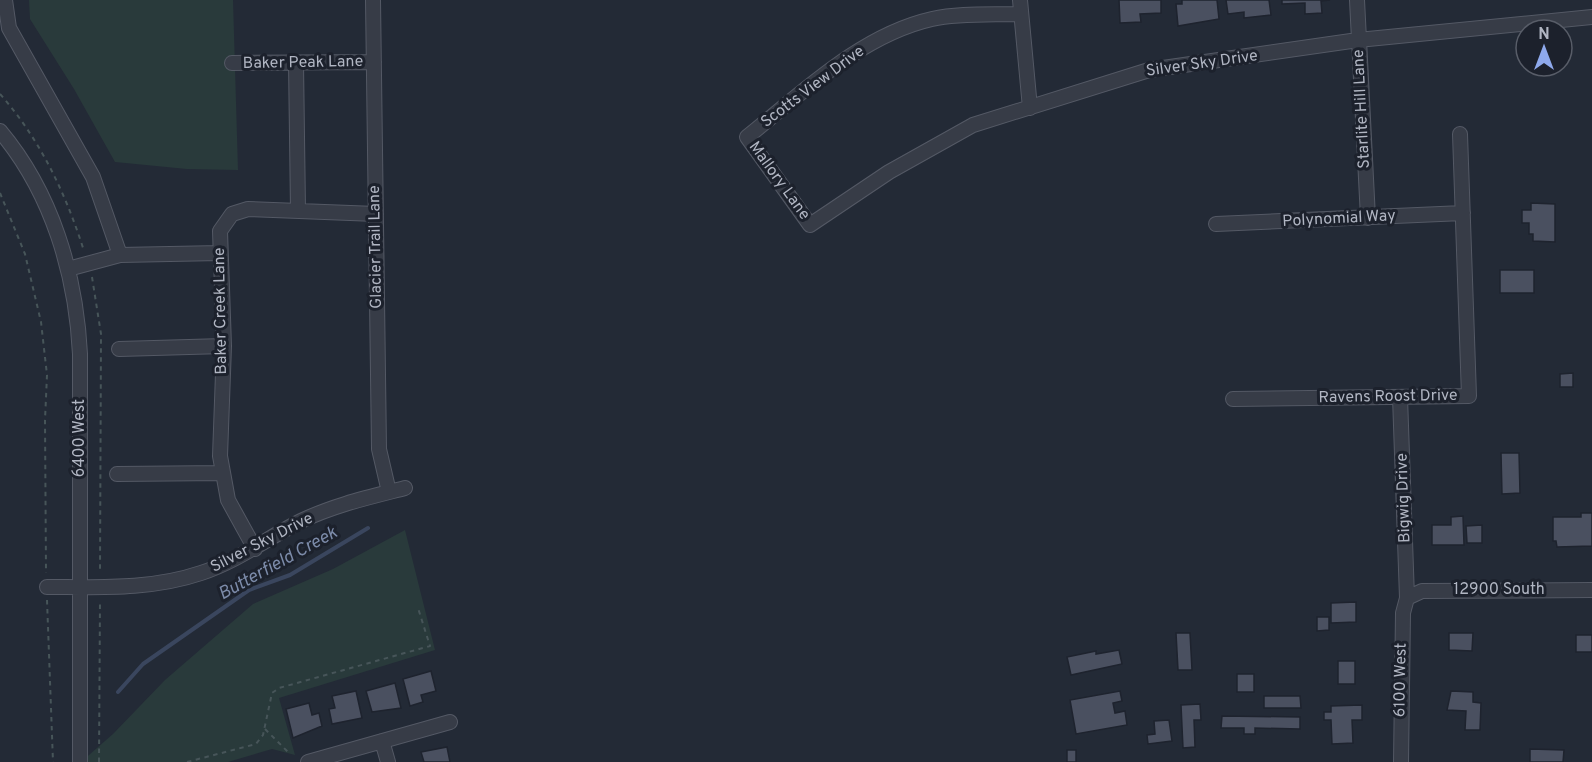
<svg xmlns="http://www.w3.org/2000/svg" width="1592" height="762" font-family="Overpass,sans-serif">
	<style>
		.green { fill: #293a3b }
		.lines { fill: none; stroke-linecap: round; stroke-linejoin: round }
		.stream { stroke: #3a465e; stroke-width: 4 }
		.building { fill: #4a5060; stroke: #1e232e; stroke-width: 1.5 }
		.minor-casing { stroke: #545965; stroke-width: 16 }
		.path { stroke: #475559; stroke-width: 2; stroke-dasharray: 4.5 4.5; stroke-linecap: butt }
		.minor { stroke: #373c47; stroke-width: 14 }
		.labels { text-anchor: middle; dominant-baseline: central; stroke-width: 6; stroke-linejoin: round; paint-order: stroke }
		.street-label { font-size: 16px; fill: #b1b6c3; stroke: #1c212c }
		.water-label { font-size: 18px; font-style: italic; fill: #7c8ba9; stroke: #1c212c }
	</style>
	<rect width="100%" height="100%" fill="#232a36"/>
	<!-- green -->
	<path class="green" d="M29,0h204l5,170 -51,-1 -72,-7 -41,-73 -44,-70z
		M405,530l30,120 -156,48 16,57 -23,-6 -44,13h-147l32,-28 52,-54 88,-76 80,-35z"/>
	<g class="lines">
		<!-- stream -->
		<path class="stream" d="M118,692l25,-28 106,-74 41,-15 78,-47"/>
	</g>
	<!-- building -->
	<path class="building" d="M1119,0h42v13l-21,1 1,8 -21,1z
		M1182,0h35l2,19 -41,7 -2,-22h6z
		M1226,0h43l2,15 -27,3v-6l-16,2z
		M1282,0h48l-9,1 1,12 -17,1v-11l-23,1z
		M1531,203l24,1v38l-22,-1v-7h-4v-11h-7v-13h9z
		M1500,270h34v23h-34z
		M1573,373v14h-13v-13z
		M1501,453h18l1,40 -18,1z
		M1581,513h11v33l-35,1 -1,-6h-3v-24h28z
		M1463,516l1,29h-32v-20h19v-8z
		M1482,525v18h-15l-1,-17z
		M1356,602v20l-25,1v-20z
		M1317,617h12v13l-12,1z
		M1176,633h14l2,37h-14z
		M1449,633h24l-1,18 -23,-1z
		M1576,635h16v17h-16z
		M1119,650l3,14 -51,11 -4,-18 29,-6v3z
		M1338,661h17v23h-17z
		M431,671l5,20 -15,4 2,7 -13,4 -7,-27z
		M1237,674h17v18h-17z
		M395,683l6,25 -29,4 -6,-21z
		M356,691l6,27 -30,6 -3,-15 6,-1 -3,-12z
		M1120,691l2,10 -9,2 2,10 10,-2 2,14 -51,9 -6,-34z
		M1451,691l22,1v10l8,1 -1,27h-15l1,-19 -19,-1z
		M1264,696h36l1,12h-37z
		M309,703l3,12 7,-2 3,13 -29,12 -7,-29z
		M1200,704l1,16h-7l1,27 -12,1 -2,-43z
		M1362,705v15h-10l1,23 -21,1 -1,-24h-7v-8h7v-6z
		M1222,716l78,1v12l-45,-1v6h-11v-6h-23z
		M1169,720l3,21 -24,3 -1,-9 8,-1 -1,-13z
		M447,747l3,15h-26l-3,-10z
		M1530,749l34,1 -1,12h-33z
		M1067,750h9v12h-9z"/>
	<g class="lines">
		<!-- minor casing -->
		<g class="minor-casing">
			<path id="minor" d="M5,0l4,28 84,149 27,78 -52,14
				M373,0l6,449 10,43
				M1020,0l10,108
				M1357,0l11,218
				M1020,14c-29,1 -60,-1 -88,5 -71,16 -130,74 -185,118l63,88 79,-53 84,-47 176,-55 209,-30 234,-23
				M232,63l142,-1
				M296,63l2,147
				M0,131c52,62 76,143 80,223v408
				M1216,224l247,-11
				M120,255l100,-2
				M119,349l105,-3
				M1400,397l7,201 -4,15 -2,149
				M1233,399l236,-3 -9,-262
				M117,474l106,-1
				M255,549l-27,-49 -8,-44 4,-110 -4,-115 12,-17 16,-5 128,5
				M47,587c51,0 104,3 154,-14 37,-12 66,-35 100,-52 33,-16 69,-24 104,-33
				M1407,598l15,-7 170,-1
				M382,741l6,21
				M308,762l142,-40"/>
		</g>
		<!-- path -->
		<path class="path" d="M0,94c40,45 66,100 84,157
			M0,193l25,61 16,68 6,53 -2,45 1,153
			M92,277l9,57 -1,239
			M47,600l6,162
			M265,729l25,25
			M99,762l1,-162
			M187,762l69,-18 7,-9 9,-42 7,-5 151,-42 -12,-38"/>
		<!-- minor -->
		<use href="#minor" class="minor"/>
	</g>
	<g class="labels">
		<!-- street labels -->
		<g class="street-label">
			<text transform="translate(303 63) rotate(-1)">Baker Peak Lane</text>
			<text transform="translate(1202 64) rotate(-8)">Silver Sky Drive</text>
			<text transform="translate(813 87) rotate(-37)">Scotts View Drive</text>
			<text transform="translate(1362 109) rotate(-93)">Starlite Hill Lane</text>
			<text transform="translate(779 181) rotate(54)">Mallory Lane</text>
			<text transform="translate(1339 219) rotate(-3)">Polynomial Way</text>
			<text transform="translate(376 247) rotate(-91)">Glacier Trail Lane</text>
			<text transform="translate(221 311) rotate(-91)">Baker Creek Lane</text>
			<text transform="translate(1388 397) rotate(-1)">Ravens Roost Drive</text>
			<text transform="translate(80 438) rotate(-90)">6400 West</text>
			<text transform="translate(1404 498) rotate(-92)">Bigwig Drive</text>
			<text transform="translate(262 543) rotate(-27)">Silver Sky Drive</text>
			<text x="1499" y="590">12900 South</text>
			<text transform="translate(1401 680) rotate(-89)">6100 West</text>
		</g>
		<!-- water labels -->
		<g class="water-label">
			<text transform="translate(278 564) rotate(-29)">Butterfield Creek</text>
		</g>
	</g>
	<!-- north arrow -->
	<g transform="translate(1544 48)"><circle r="28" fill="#1c212c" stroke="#585d68" stroke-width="1.5"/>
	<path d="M0-4.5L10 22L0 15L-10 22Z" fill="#8ea9ec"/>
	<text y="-9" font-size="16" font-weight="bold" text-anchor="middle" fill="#b1b6c3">N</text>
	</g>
</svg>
